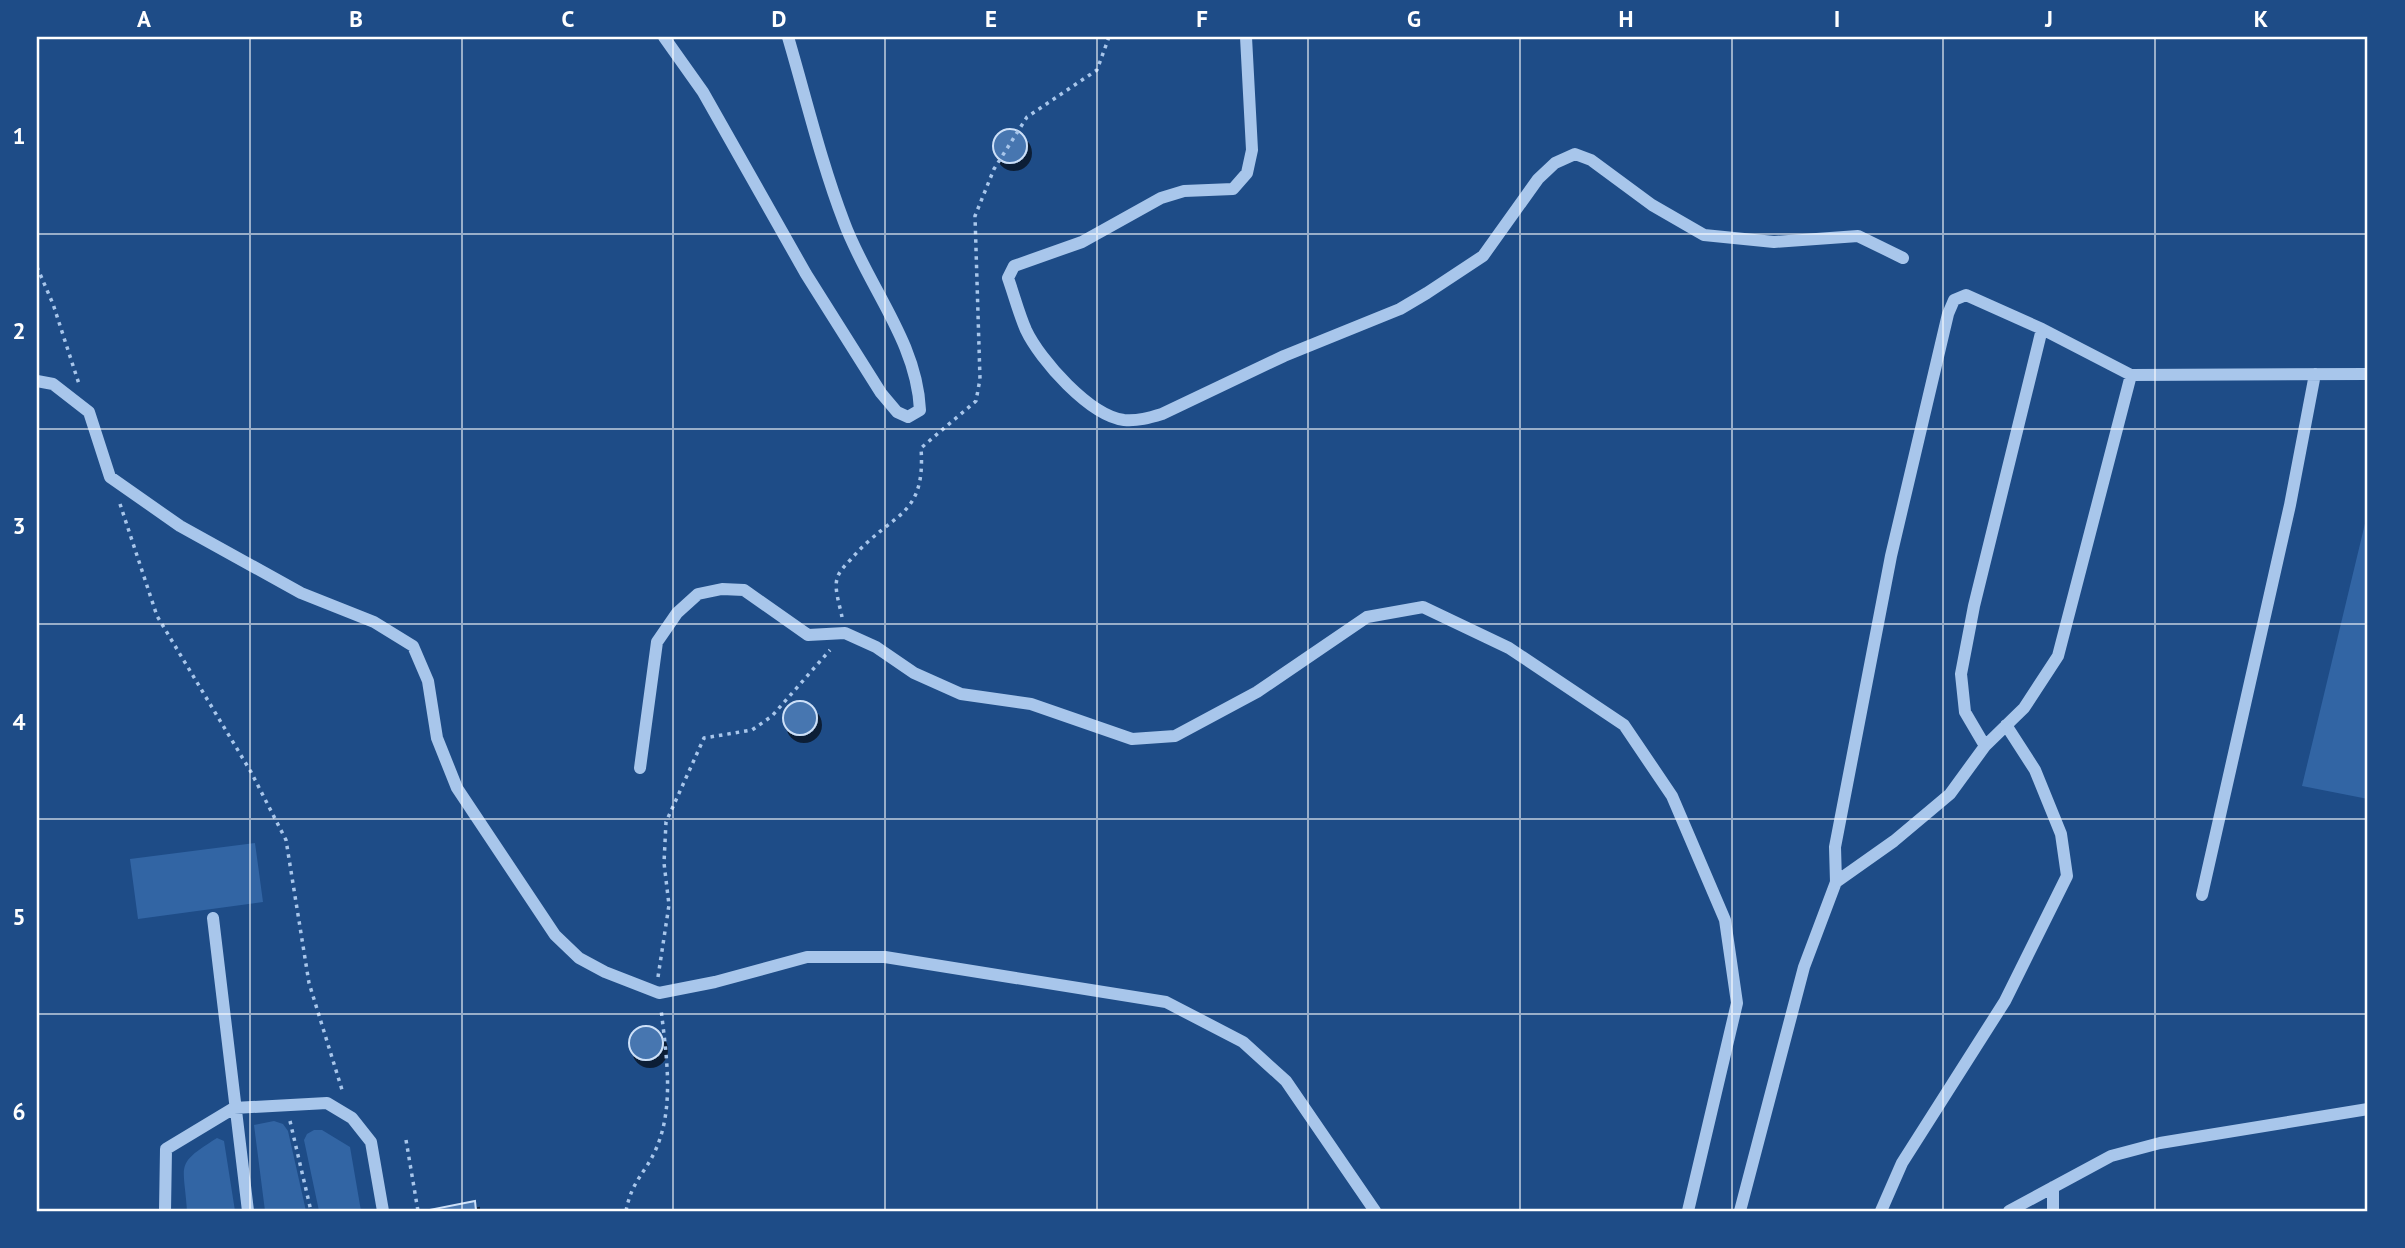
<svg xmlns="http://www.w3.org/2000/svg" width="2405" height="1248" font-family="'PT Sans',sans-serif">
	<style>
		.green { fill: #3265a4 }
		.building { fill: #4776b0; stroke: #cde0f8; stroke-width: 2; filter: url(#shadow) }
		.lines { fill: none; stroke-linecap: round; stroke-linejoin: round }
		.path { stroke: #a8c6eb; stroke-width: 3.5; stroke-dasharray: 3.5 5; stroke-linecap: butt }
		.minor { stroke: #a8c6eb; stroke-width: 12 }
		.grid { fill: none; stroke: #fff; stroke-width: 2; stroke-opacity: 0.55 }
		.neatline { fill: none; stroke: #fff; stroke-width: 2.5 }
		.grid-label { font-size: 23px; text-anchor: middle; font-weight: bold; fill: #fff }
	</style>
	<defs>
		<filter id="shadow"><feDropShadow dx="4" dy="7" stdDeviation="0" flood-color="#0009"/></filter>
	</defs>
	<rect width="100%" height="100%" fill="#1e4c87"/>
	<!-- green -->
	<path class="green" d="M2368,511v288l-66,-13z
		M255,843l8,59 -125,17 -8,-60z
		M274,1121l9,3 5,7 18,80h-41l-11,-86z
		M314,1130h8l28,17 11,64h-42l-15,-71 3,-6z
		M217,1138l7,3 11,70h-48c-3,-48 -13,-46 30,-73z"/>
	<!-- building -->
	<path class="building" d="M993 146a17 17 0 1 1 34 0a17 17 0 1 1-34 0Z
		M783 718a17 17 0 1 1 34 0a17 17 0 1 1-34 0Z
		M629 1043a17 17 0 1 1 34 0a17 17 0 1 1-34 0Z
		M475,1201l1,10h-46l-1,-1z"/>
	<g class="lines">
		<!-- path -->
		<path class="path" d="M37,267l16,37 26,80
			M120,504l37,112 94,156 35,68 23,143 34,110
			M842,617c-2,-11 -8,-28 -5,-38 2,-9 11,-16 16,-22 39,-45 73,-39 68,-109l55,-47 4,-22 -5,-163 19,-47 33,-52 70,-47 12,-33
			M658,977l11,-72 -5,-42 2,-41 38,-84 48,-8 20,-14 58,-66
			M290,1121l21,90
			M406,1140l12,71
			M626,1211c6,-31 19,-37 30,-62 19,-43 10,-96 5,-140"/>
		<!-- minor -->
		<path class="minor" d="M664,37l39,55 103,182 75,119 16,19 11,5 12,-7c-3,-69 -53,-125 -76,-188 -23,-60 -38,-124 -56,-185
			M1246,37l6,113 -5,23 -14,16 -49,2 -23,7 -79,44 -68,24 -6,12c6,17 11,36 18,52 14,30 64,86 98,90 14,1 25,-2 38,-6l122,-58 116,-47 27,-16 56,-37 55,-77 17,-16 20,-9 16,6 61,45 52,30 70,7 84,-6 45,22
			M37,381l16,3 36,28 21,65 70,49 121,67 73,29 39,24 15,35 9,57 20,50 98,147 24,23 26,14 54,21 56,-11 92,-25h78l281,45 77,40 43,39 89,130
			M1985,746l-20,-34 -4,-38 13,-68 68,-277
			M640,768l17,-126 20,-29 21,-19 24,-5 22,1 64,45 37,-2 31,14 38,26 47,21 70,10 101,35 43,-3 82,-44 110,-75 56,-10 86,41 115,77 48,71 53,124 12,83 -49,208
			M1836,882l-1,-35 56,-291 57,-242 6,-14 12,-5 76,34 89,46 237,-1
			M2202,895l88,-390 25,-131
			M213,918l35,293
			M165,1211l1,-62 68,-41 93,-5 25,15 19,24 12,69
			M1740,1211l64,-244 32,-85 58,-41 56,-47 35,-48 39,-38 34,-52 73,-281
			M1881,1211l21,-48 103,-162 62,-125 -6,-42 -26,-64 -29,-45
			M2009,1211l102,-55 49,-13 208,-34
			M2053,1211v-24"/>
	</g>
	<!-- grid -->
	<path class="grid" d="M250,37v1174M462,37v1174M673,37v1174M885,37v1174M1097,37v1174M1308,37v1174M1520,37v1174M1732,37v1174M1943,37v1174M2155,37v1174M37,234h2331M37,429h2331M37,624h2331M37,819h2331M37,1014h2331"/>
	<!-- border -->
	<rect width="2405" height="1248" fill="none" stroke="#1e4c87" stroke-width="77"/>
	<rect x="38" y="38" width="2328" height="1172" class="neatline"/>
	<g class="grid-label">
		<text x="144" y="27">A</text>
		<text x="356" y="27">B</text>
		<text x="568" y="27">C</text>
		<text x="779" y="27">D</text>
		<text x="991" y="27">E</text>
		<text x="1202" y="27">F</text>
		<text x="1414" y="27">G</text>
		<text x="1626" y="27">H</text>
		<text x="1837" y="27">I</text>
		<text x="2049" y="27">J</text>
		<text x="2261" y="27">K</text>
		<text x="19" y="144">1</text>
		<text x="19" y="339">2</text>
		<text x="19" y="534">3</text>
		<text x="19" y="730">4</text>
		<text x="19" y="925">5</text>
		<text x="19" y="1120">6</text>
	</g>
</svg>
